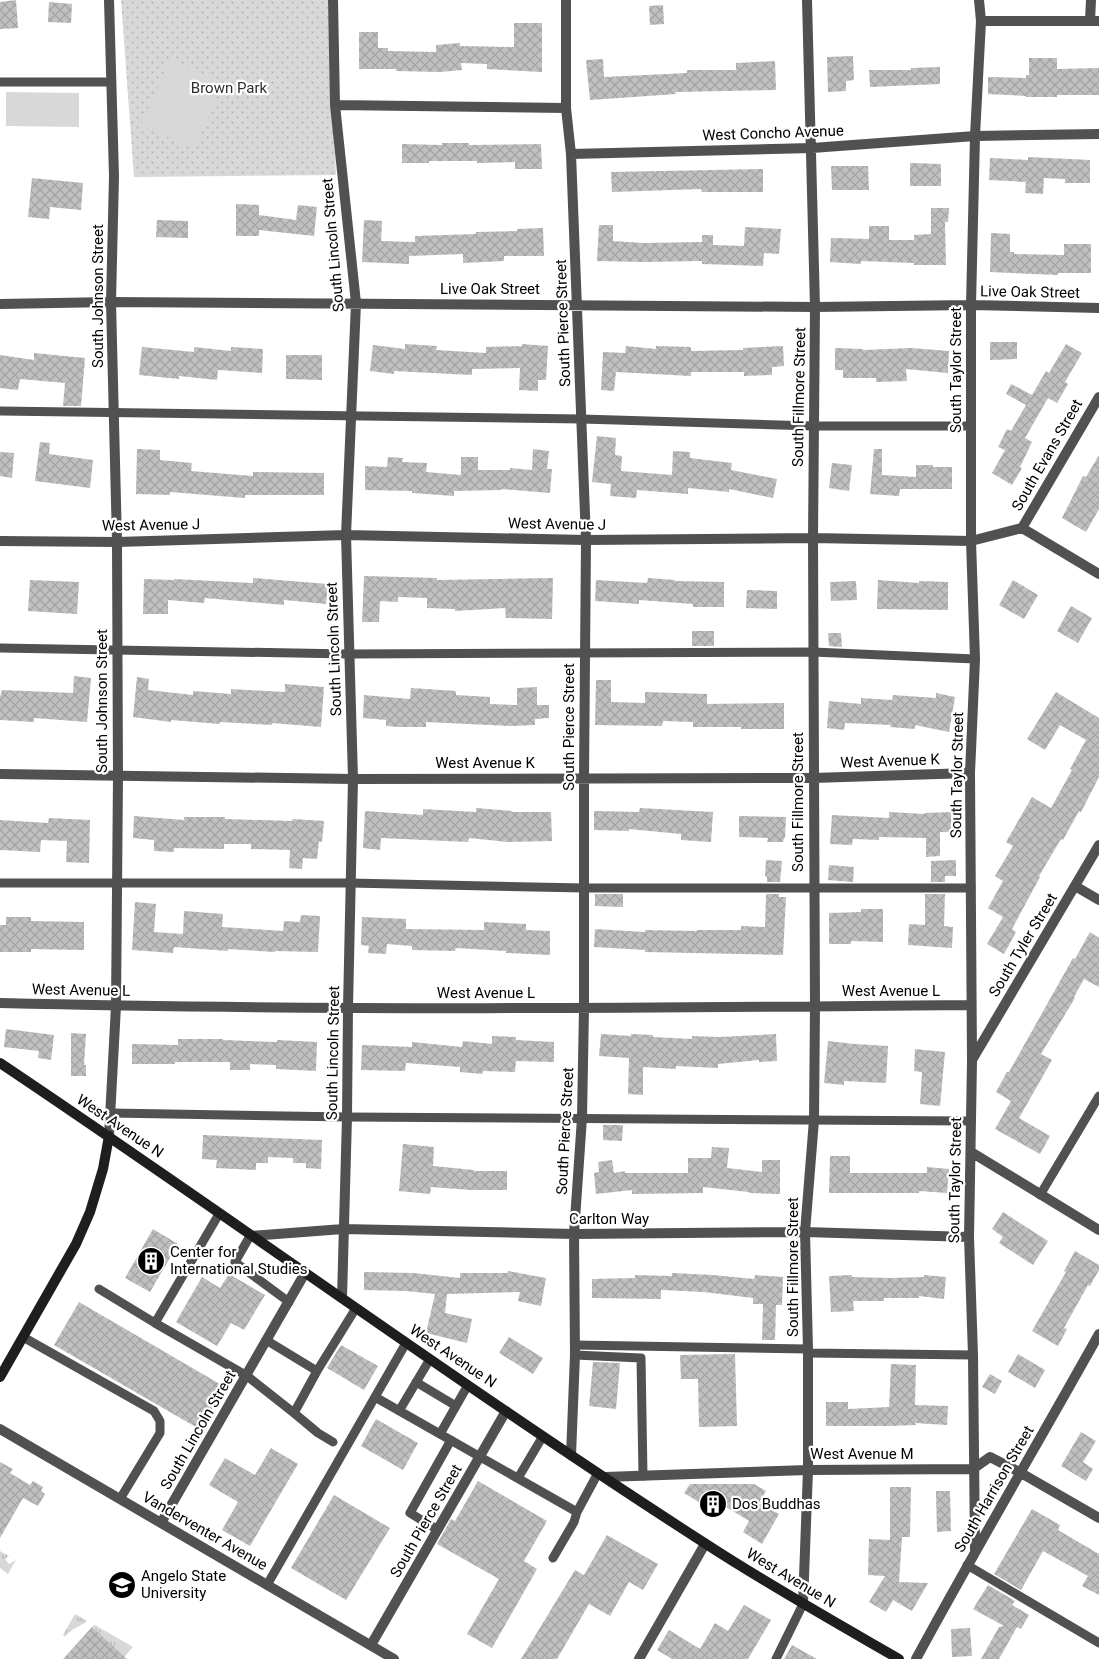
<svg xmlns="http://www.w3.org/2000/svg" width="1099" height="1659" font-family="Roboto,sans-serif">
	<style>
		.grass { fill: url(#grass-tufts) }
		.park { fill: url(#park-dots) }
		.garden { fill: #d8d8d8 }
		.building { fill: url(#building-cross-hatch) }
		.lines { fill: none; stroke-linecap: round; stroke-linejoin: round }
		.service { stroke: #515151; stroke-width: 9 }
		.minor { stroke: #515151; stroke-width: 10 }
		.tertiary { stroke: #515151; stroke-width: 10 }
		.secondary { stroke: #1e1e1e; stroke-width: 10 }
		.labels { text-anchor: middle; dominant-baseline: central; stroke-width: 4.5; stroke-linejoin: round; paint-order: stroke }
		.park-label { font-size: 15px; fill: #2f2f2f; stroke: #fff }
		.street-label { font-size: 15px; fill: #000; stroke: #fff }
		.poi-label { font-size: 15px; fill: #000; stroke: #fff; text-anchor: start }
	</style>
	<defs>
		<pattern id="grass-tufts" width="24" height="20" patternUnits="userSpaceOnUse" patternTransform="scale(1.25)"><rect width="24" height="20" fill="#d8d8d8"/><path d="M3 7l-1-3M5 7V3M7 7l1-3M15 17l-1-3M17 17v-4M19 17l1-3" fill="none" stroke="#b8b8b8"/></pattern>
		<pattern id="park-dots" width="8" height="8" patternUnits="userSpaceOnUse" patternTransform="scale(1.25)"><rect width="8" height="8" fill="#d8d8d8"/><path d="M2 2h.1M6 6h.1" fill="none" stroke="#b8b8b8" stroke-width="1.8" stroke-linecap="round"/></pattern>
		<pattern id="building-cross-hatch" width="8" height="8" patternUnits="userSpaceOnUse" patternTransform="scale(1.25)"><rect width="8" height="8" fill="#c0c0c0"/><path d="M0 0l8 8M0 8l8-8" fill="none" stroke="#a3a3a3"/></pattern>
	</defs>
	<rect width="100%" height="100%" fill="#fff"/>
	<!-- grass -->
	<path class="grass" d="M0,1551l9,5 -4,3 4,5 7,-4 -8,14 -8,-6z
		M75,1614l12,7c-7,7 -16,6 -22,16l-2,-2z
		M95,1625l38,22 -9,10 -32,-30z"/>
	<!-- park -->
	<path class="park" d="M121,0h207l8,175 -202,2z"/>
	<!-- garden -->
	<path class="garden" d="M170,59l53,24 -29,66 -53,-24z
		M6,92l73,1v34l-73,-1z"/>
	<!-- building -->
	<path class="building" d="M16,0l2,28 -18,1v-27z
		M49,2l23,2 -1,19 -23,-1z
		M663,5l1,19 -14,1 -1,-19z
		M514,23h28v49l-55,-3v-5l-26,-1 1,7 -22,2 -44,-1v-2h-37v-37h19v16h10v3l48,1v-7l24,-2v3l54,1z
		M853,56l1,24 -8,1v10l-18,1 -1,-35z
		M1029,58h28v11l42,-1v27h-42v2h-31v-1l-38,-2v-17l38,1v-3h3z
		M603,59l1,18 83,-4v-3h49v-7l39,-2 1,29 -101,2 1,2 -86,6 -4,-40z
		M940,67v17l-70,3 -1,-17h42v-2z
		M442,143h27v2l72,-1 1,25h-27v-7l-38,1v-2h-48v2h-27v-19l40,1z
		M1028,157l62,3v23h-25v-4l-21,-1 -1,16 -18,-1 1,-11 -37,-2 1,-22 38,2z
		M910,163l31,1v22h-31z
		M831,166h37l1,24h-37z
		M763,169v23h-61l-1,-3 -89,3 -1,-20z
		M32,178l51,5 -2,27 -31,-3 -1,12 -21,-2z
		M236,204l23,1v10l37,5 2,-15 19,2 -3,29 -55,-6v6h-23z
		M931,208h18l-1,14h-3l1,43h-32v-2l-53,-2v3l-31,-2 1,-24 38,1v-13h20v14h25v-5l17,-1z
		M157,220l31,1v17l-32,-1z
		M364,220l18,1 -1,20 34,1v-6l61,-2v-2l41,-1v-2l26,-1 1,28h-40v5l-41,2v-9l-54,2v8l-47,-2z
		M599,225h14v16l30,2 59,-1v-7h11v10l31,1 1,-19 36,2 -2,25 -15,-1 -1,13 -61,-2v-3l-59,1 -46,-1z
		M991,233l19,1v18h4v2l50,1v-11h27v29h-33v2l-68,-3z
		M990,342h27v17l-27,1z
		M405,344l32,2 -1,4 50,3v-6l36,-1v-2l26,2 -2,34h-8v11l-19,-1 1,-22 -48,1v6l-78,-4v3l-24,-3 3,-26 32,4z
		M1066,344l16,9 -17,29 3,2 -11,19 -9,-5 -23,40 7,4 -12,25 2,1 -10,17 -20,-12 13,-23 -7,-3 9,-18 4,2 15,-26 -20,-11 5,-10 21,11 14,-24 3,2z
		M626,346l30,3v-3l35,1v4l52,-1v-2l40,-2 1,20 -12,1v8l-28,1v-4h-53v4l-75,-4 -2,19 -13,-1 2,-38 22,1z
		M142,347l52,5v-5l37,4v-4l32,2 -1,24 -44,-3 -1,10 -38,-4v3l-40,-4z
		M835,348l28,1v1l48,-2 38,3 -1,22 -42,-4 1,12 -31,1v-4h-33v-8h-8z
		M34,353l51,5 -4,48h-18l2,-23 -45,-4 -2,11 -18,-2v-33l34,5z
		M286,355h36v25l-36,-1z
		M597,436l19,2 -1,17 7,1 -1,15 51,4 1,-24 17,1v6l42,5 -1,7 46,9 -4,19 -44,-9v3l-41,-4v6l-51,-4 -1,8 -26,-2 1,-12 -19,-2z
		M40,442l10,1 -1,11 44,6 -3,28 -55,-7z
		M137,449l23,1v10l32,3 -1,8 62,5v-4l71,1v22h-79v3l-75,-6v3l-34,-1z
		M533,449l16,2 -2,18h5l-2,24 -49,-4v1l-47,1v5l-42,-3v-2l-47,-1v-24l22,1 1,-10 15,1 -1,4 25,1 -1,9 35,3v-18h17v13h32v-2l22,2z
		M874,449h8v26l34,2v-12h17v2h19v22h-52l-1,7 -29,-2z
		M0,452l14,1 -2,25 -12,-2z
		M1099,455v54l-13,23 -24,-14 21,-42 3,1z
		M832,463l20,2 -3,26 -20,-3z
		M364,576l73,2v2l116,-2 -1,41 -46,-1 -1,-10 -50,3v-2l-28,-1v-10l-29,-1v5l-18,-1 -1,21h-17z
		M253,578l75,6 -2,20 -42,-4v5l-79,-7 -1,5 -36,-3v14h-25l1,-35 30,1v-1l79,4z
		M648,578l27,2v1l49,1v25h-31v-3l-54,-4v4l-44,-3 1,-21 51,3z
		M30,580l49,2 -2,32 -49,-3z
		M878,580l41,3v-2l29,1v28l-71,-1z
		M1013,580l25,15 -14,24 -25,-14z
		M856,581l1,19 -26,1 -1,-19z
		M747,590l30,1v18l-31,-1z
		M1071,606l21,12 -14,25 -21,-12z
		M692,631h22v15h-22z
		M828,633h13l1,14 -13,-1z
		M74,676l17,2 -4,44 -53,-4v4l-34,-2v-23l2,-7 71,3z
		M137,677l12,2 -1,11 45,5v-4l38,3v-5l54,3v-8l39,3 -3,40 -49,-4v2l-52,-3v2l-49,-4v2l-38,-5z
		M596,680h15v22l34,1v-11l62,2v10l77,-1v26h-43v-2h-48v-5l-30,-1 -1,5 -67,-1z
		M537,687v18h12v13l-14,1v6l-24,1 -85,-4v5h-27l-13,-1v-6l-23,-2 1,-23 46,4 1,-11 45,3v4l34,2v7l27,1v-17z
		M1056,692l43,26v59l-18,35 -2,-1 -16,29 -2,-1 -22,37 1,1 -28,52 4,3 -12,22 -17,-10 16,-27 -15,-9 15,-27 -8,-5 18,-30 -7,-4 26,-45 19,11 21,-38 -2,-1 16,-29 -26,-15 -15,25 -18,-11z
		M936,693l19,4 -6,35 -34,-7v4l-25,-2 1,-2 -46,-2 -1,7 -17,-2 2,-27 32,3v-6l31,2 1,-5 43,3z
		M476,808l36,3 -1,1h40l1,29 -44,1 -39,-4 -1,4 -87,-4 -1,12 -17,-2 2,-37 58,4v-6l53,3z
		M640,808l73,4 -2,30 -30,-2v-6l-52,-5v2l-35,-1v-19l45,1z
		M889,812l36,2v-1l26,-1 1,20h-12v24l-14,1v-19l-47,-1v3l-26,-1 -1,6 -22,-1 2,-29 57,3z
		M134,816l50,4v-3h41v2l67,2 1,-2 31,2 -2,21 -3,-1 -2,18 -14,-1 -1,11 -13,-1 1,-18 -39,-1v-5h-27v5l-50,-1v4l-20,-1v-11l-21,-2z
		M739,816l47,1 -1,21h-1l-1,4h-16l1,-4 -29,-1z
		M49,818l41,2 -1,43 -23,-1 1,-21 -26,-1 -1,12 -40,-2v-30l48,3z
		M766,860l16,1 -2,21h-13v-5l-2,-1z
		M956,860v16h-11v6h-14v-21z
		M829,865l25,2 -1,15 -25,-2z
		M595,894h28v13l-28,-1z
		M766,894h13v3h7l-3,58 -138,-3v-2l-51,-3 1,-18 50,3v-2l52,1v-1h44v-4l24,1z
		M925,894h20l-1,32 9,1 -1,21 -44,-3 1,-21 16,1z
		M135,902l21,2 -2,28 29,2 1,-23 39,3 -1,13 61,4 1,-10 16,1 1,-7 19,1 -2,36 -43,-1v1l-47,-3v2l-54,-4 -1,6 -41,-3z
		M861,909h22v33l-32,-1v3h-22v-31l32,-1z
		M6,917h25v4l53,1v28l-53,-1v3h-31v-27h6z
		M362,917l44,2v10l78,1v-8l42,2v6l24,1v24l-44,-2v-2l-50,-3 -1,3 -43,-1v-4l-25,-2 -1,10 -18,-1 1,-7 -8,-1z
		M1090,932l9,6v49l-15,-8 -10,18 1,1 -34,56 11,6 -33,58 31,18 -10,18 -45,-25 16,-28 -15,-9 11,-20h2l64,-114 2,1z
		M6,1029l48,6 -3,25 -13,-2 1,-7 -35,-4z
		M71,1033l15,1 -2,31h2v11h-15z
		M601,1034l30,2v-2l22,1v2l39,2v-3l27,1 57,-3 1,27 -18,1v-2l-41,4v4l-42,-2v3l-33,-2v28l-15,-1 1,-36 -30,-2z
		M492,1036l24,1v3l38,2v20l-38,-1 -1,11 -32,-1 -1,3 -22,-2v-5l-54,-4 -1,8 -44,-1 1,-25 50,2v-5l50,5 1,-6 29,3z
		M178,1039h45v1l54,2v-2l40,2 -1,29 -40,-2v-4l-26,-1v6h-20v-8h-55v2h-43v-20l46,1z
		M828,1041l27,3 33,2 -2,37 -42,-2v4l-20,-2z
		M915,1049l30,3 -5,54 -20,-2 2,-32 -8,-1z
		M603,1125h20l-1,16 -19,-1z
		M203,1135l119,5 -1,29 -15,-1v-5h-13v-5l-25,-1v6h-12v7l-40,-2 1,-8 -15,-1z
		M403,1144l31,3 -1,19 41,4v1h33v19h-36l-40,-3 -1,7 -31,-3z
		M712,1147l17,1 -2,20 35,4v-12h18v34l-31,-1v-1l-46,-5v6l-71,1v-4l-36,4 -2,-21 5,-1 -1,-10 14,-2 2,13 11,-2v2h63v-15h23z
		M830,1156h20v17h77v-6l22,2 -2,24 -28,-2v2h-90z
		M1003,1212l45,29 -15,24 -34,-22 4,-6 -11,-8z
		M153,1229l25,15 -28,48 -25,-14z
		M1075,1251l24,14v5l-9,16 -2,-1 -24,43 3,1 -9,17 -26,-15 34,-59 -2,-1z
		M508,1271l38,7 -5,28 -23,-5 2,-9 -73,2 -2,19 27,6 -5,24 -41,-10 9,-39 -29,-3 -42,-1v-18l49,1 47,5v-5h48z
		M672,1273l41,2 41,4 1,-4 28,2 -1,28h-6l-1,35h-13l1,-36h-10v-6l-49,-6 -43,-2v9l-69,-1v-19l43,-1v-3l37,1z
		M229,1274l36,21 -21,35 -13,-7 -14,23 -41,-24 26,-45 18,11z
		M852,1275v2l38,1 34,-1v-2l22,2 -2,22 -25,-3v2h-35v3h-31l1,10 -23,1 -2,-36z
		M79,1302l146,85 -24,43 -147,-85z
		M509,1337l34,21 -10,16 -34,-21z
		M341,1345l37,21 -14,24 -37,-22z
		M735,1354l2,72 -38,1 -1,-48h-17l-1,-24z
		M1018,1354l27,16 -10,18 -27,-16z
		M593,1362l27,1 -4,46 -27,-3z
		M891,1364l25,1 -1,40 33,1 -1,19 -32,-2 1,2 -26,1h-64v-24h22v7l41,-2z
		M990,1374l12,7 -7,13 -13,-7z
		M376,1419l42,24 -15,27 -42,-24z
		M1081,1432l15,9 -13,21 10,7 -7,12 -25,-15z
		M271,1448l27,16 -48,82 -28,-16 16,-28 -29,-17 16,-27 30,17z
		M0,1462l13,7 -3,4 20,12 3,-4 10,6 -2,4 4,3 -7,12 -15,-8 -23,40z
		M478,1481l69,40 -23,40 13,8 -45,79 -25,-14 32,-55 -62,-35 14,-25 4,2z
		M690,1484h64l12,7 -7,12 20,11 -17,30 -19,-12 6,-11 -26,-16 -5,9 -34,-21z
		M890,1487h21l-1,50h-8l-3,45 29,1 -16,28 -19,-11 -7,12 -17,-10 16,-26 -17,-1 1,-36 21,1z
		M936,1491h14l1,40 -14,1z
		M334,1495l56,33 -44,72 -55,-32z
		M1032,1509l28,16 -2,5 41,24v41l-17,-9 6,-10 -45,-25 -22,39 -27,-16z
		M607,1535l51,29 -15,26 -14,-8 -19,34 -21,-12 -32,55h-36l54,-89 9,5z
		M988,1585l27,16 -3,4 17,10 -8,14 -4,-2 -18,32h-18l18,-32 5,-1 -31,-17z
		M744,1605l27,15 -23,39h-76l-15,-9 12,-20 31,19 15,-26 13,8z
		M92,1627l35,32h-64z
		M970,1628l2,28 -20,1 -1,-28z
		M792,1645l25,14h-33z"/>
	<g class="lines">
		<!-- service -->
		<path class="service" d="M0,82h111
			M0,411l582,8 232,7h157
			M0,648l349,6 464,-2 162,7
			M0,883h350l234,5h387
			M111,1113l236,4 624,4
			M1040,1195l59,-99
			M219,1214l-64,109 92,53 47,37 23,-42
			M250,1236l-15,26 54,40
			M99,1289l56,34
			M23,1337l131,74 6,10v12l-40,66
			M266,1340l51,31 39,-63
			M575,1345l233,4
			M808,1353l165,2
			M575,1355l66,3 2,118
			M416,1382l40,24
			M375,1397l202,115 21,-39
			M399,1411l31,-52
			M294,1413l24,20 15,9
			M440,1434l28,-49
			M518,1478l25,-42
			M438,1530l-28,-17 41,-73
			M553,1558l21,-36 3,-10
			M967,1565l132,78
			M267,1585l139,-242
			M776,1659l27,-55"/>
		<!-- minor -->
		<path class="minor" d="M333,0l2,105 21,198 -10,232 7,244 -5,228 -1,110 -5,181
			M566,0v108l5,46 15,386 -2,238v230l-2,110 -8,116 1,121 -4,100
			M981,21h118
			M1090,21l1,-21
			M335,105l231,3
			M571,154l241,-6 163,-12 124,-2
			M0,304l111,-2 704,5 156,-2 128,3
			M1022,528l77,-131
			M0,541l117,1 229,-7 240,5 227,-2 158,3 51,-13 77,46
			M0,774l353,5 460,-1 157,-5
			M1075,886l24,14
			M0,1003c324,8 648,5 971,2
			M972,1060l127,-215
			M971,1152l128,78
			M250,1236l93,-7 231,5 231,-2 164,5
			M0,1429l394,230
			M605,1477l203,-7 165,-1 17,-12 31,16 78,45
			M161,1523l144,-250
			M975,1550l-2,-195 -4,-118 3,-177 -2,-287 5,-114 -4,-118v-236l4,-169 6,-115 -2,-21
			M803,1604l5,-134v-121l-3,-117 9,-112 1,-114 -2,-468 2,-231 -8,-307
			M371,1645l135,-234
			M639,1659l66,-115
			M916,1659c59,-109 122,-216 183,-325"/>
		<!-- tertiary -->
		<path class="tertiary" d="M109,0l5,176 -3,126 6,240 1,234 -2,230 -7,130"/>
		<!-- secondary -->
		<path class="secondary" d="M0,1063c236,158 465,326 703,479 64,42 130,79 196,117
			M0,1377l76,-133 14,-32 13,-43 6,-33"/>
	</g>
	<!-- icons -->
	<defs>
		<g id="building-disc" transform="scale(1.4375)"><circle r="9.5" fill="#000" stroke="#fff"/><path d="M-4-6H4V6H1V3H-1V6H-4ZM-2.5-4.3h1.7v1.8h-1.7ZM.8-4.3h1.7v1.8H.8ZM-2.5-1h1.7V.8h-1.7ZM.8-1h1.7V.8H.8Z" fill="#fff"/></g>
		<g id="university-disc" transform="scale(1.4375)"><circle r="9.5" fill="#000" stroke="#fff"/><path d="M0-5L7-2L0 1L-7-2ZM-4 1L0 2.5L4 1V4Q0 6-4 4Z" fill="#fff"/></g>
	</defs>
	<g fill-rule="evenodd">
		<use href="#building-disc" x="151" y="1261"/>
		<use href="#building-disc" x="713" y="1504"/>
		<use href="#university-disc" x="122" y="1585"/>
	</g>
	<g class="labels">
		<!-- park labels -->
		<g class="park-label">
			<text x="229" y="88">Brown Park</text>
		</g>
		<!-- street labels -->
		<g class="street-label">
			<text transform="translate(773 133) rotate(-2)">West Concho Avenue</text>
			<text transform="translate(333 245) rotate(-95)">South Lincoln Street</text>
			<text x="490" y="289">Live Oak Street</text>
			<text transform="translate(1030 292) rotate(1)">Live Oak Street</text>
			<text transform="translate(98 296) rotate(-90)">South Johnson Street</text>
			<text transform="translate(563 323) rotate(-92)">South Pierce Street</text>
			<text transform="translate(956 370) rotate(-90)">South Taylor Street</text>
			<text transform="translate(799 397) rotate(-89)">South Fillmore Street</text>
			<text transform="translate(1047 455) rotate(-60)">South Evans Street</text>
			<text transform="translate(557 524) rotate(1)">West Avenue J</text>
			<text transform="translate(151 525) rotate(-1)">West Avenue J</text>
			<text transform="translate(334 649) rotate(-92)">South Lincoln Street</text>
			<text transform="translate(102 701) rotate(-90)">South Johnson Street</text>
			<text transform="translate(569 727) rotate(-90)">South Pierce Street</text>
			<text transform="translate(890 761) rotate(-2)">West Avenue K</text>
			<text x="485" y="763">West Avenue K</text>
			<text transform="translate(957 775) rotate(-89)">South Taylor Street</text>
			<text transform="translate(798 802) rotate(-90)">South Fillmore Street</text>
			<text transform="translate(1023 945) rotate(-59)">South Tyler Street</text>
			<text transform="translate(81 990) rotate(1)">West Avenue L</text>
			<text x="891" y="991">West Avenue L</text>
			<text x="486" y="993">West Avenue L</text>
			<text transform="translate(333 1053) rotate(-89)">South Lincoln Street</text>
			<text transform="translate(120 1126) rotate(34)">West Avenue N</text>
			<text transform="translate(565 1131) rotate(-87)">South Pierce Street</text>
			<text transform="translate(955 1180) rotate(-89)">South Taylor Street</text>
			<text x="609" y="1219">Carlton Way</text>
			<text transform="translate(793 1267) rotate(-90)">South Fillmore Street</text>
			<text transform="translate(453 1356) rotate(34)">West Avenue N</text>
			<text transform="translate(198 1430) rotate(-60)">South Lincoln Street</text>
			<text x="862" y="1454">West Avenue M</text>
			<text transform="translate(994 1489) rotate(-60)">South Harrison Street</text>
			<text transform="translate(426 1521) rotate(-60)">South Pierce Street</text>
			<text transform="translate(205 1531) rotate(30)">Vanderventer Avenue</text>
			<text transform="translate(791 1578) rotate(31)">West Avenue N</text>
		</g>
		<!-- poi labels -->
		<g class="poi-label">
			<text x="170" y="1252">Center for<tspan x="170" dy="17">International Studies</tspan></text>
			<text x="732" y="1504">Dos Buddhas</text>
			<text x="141" y="1576">Angelo State<tspan x="141" dy="17">University</tspan></text>
		</g>
	</g>
</svg>
